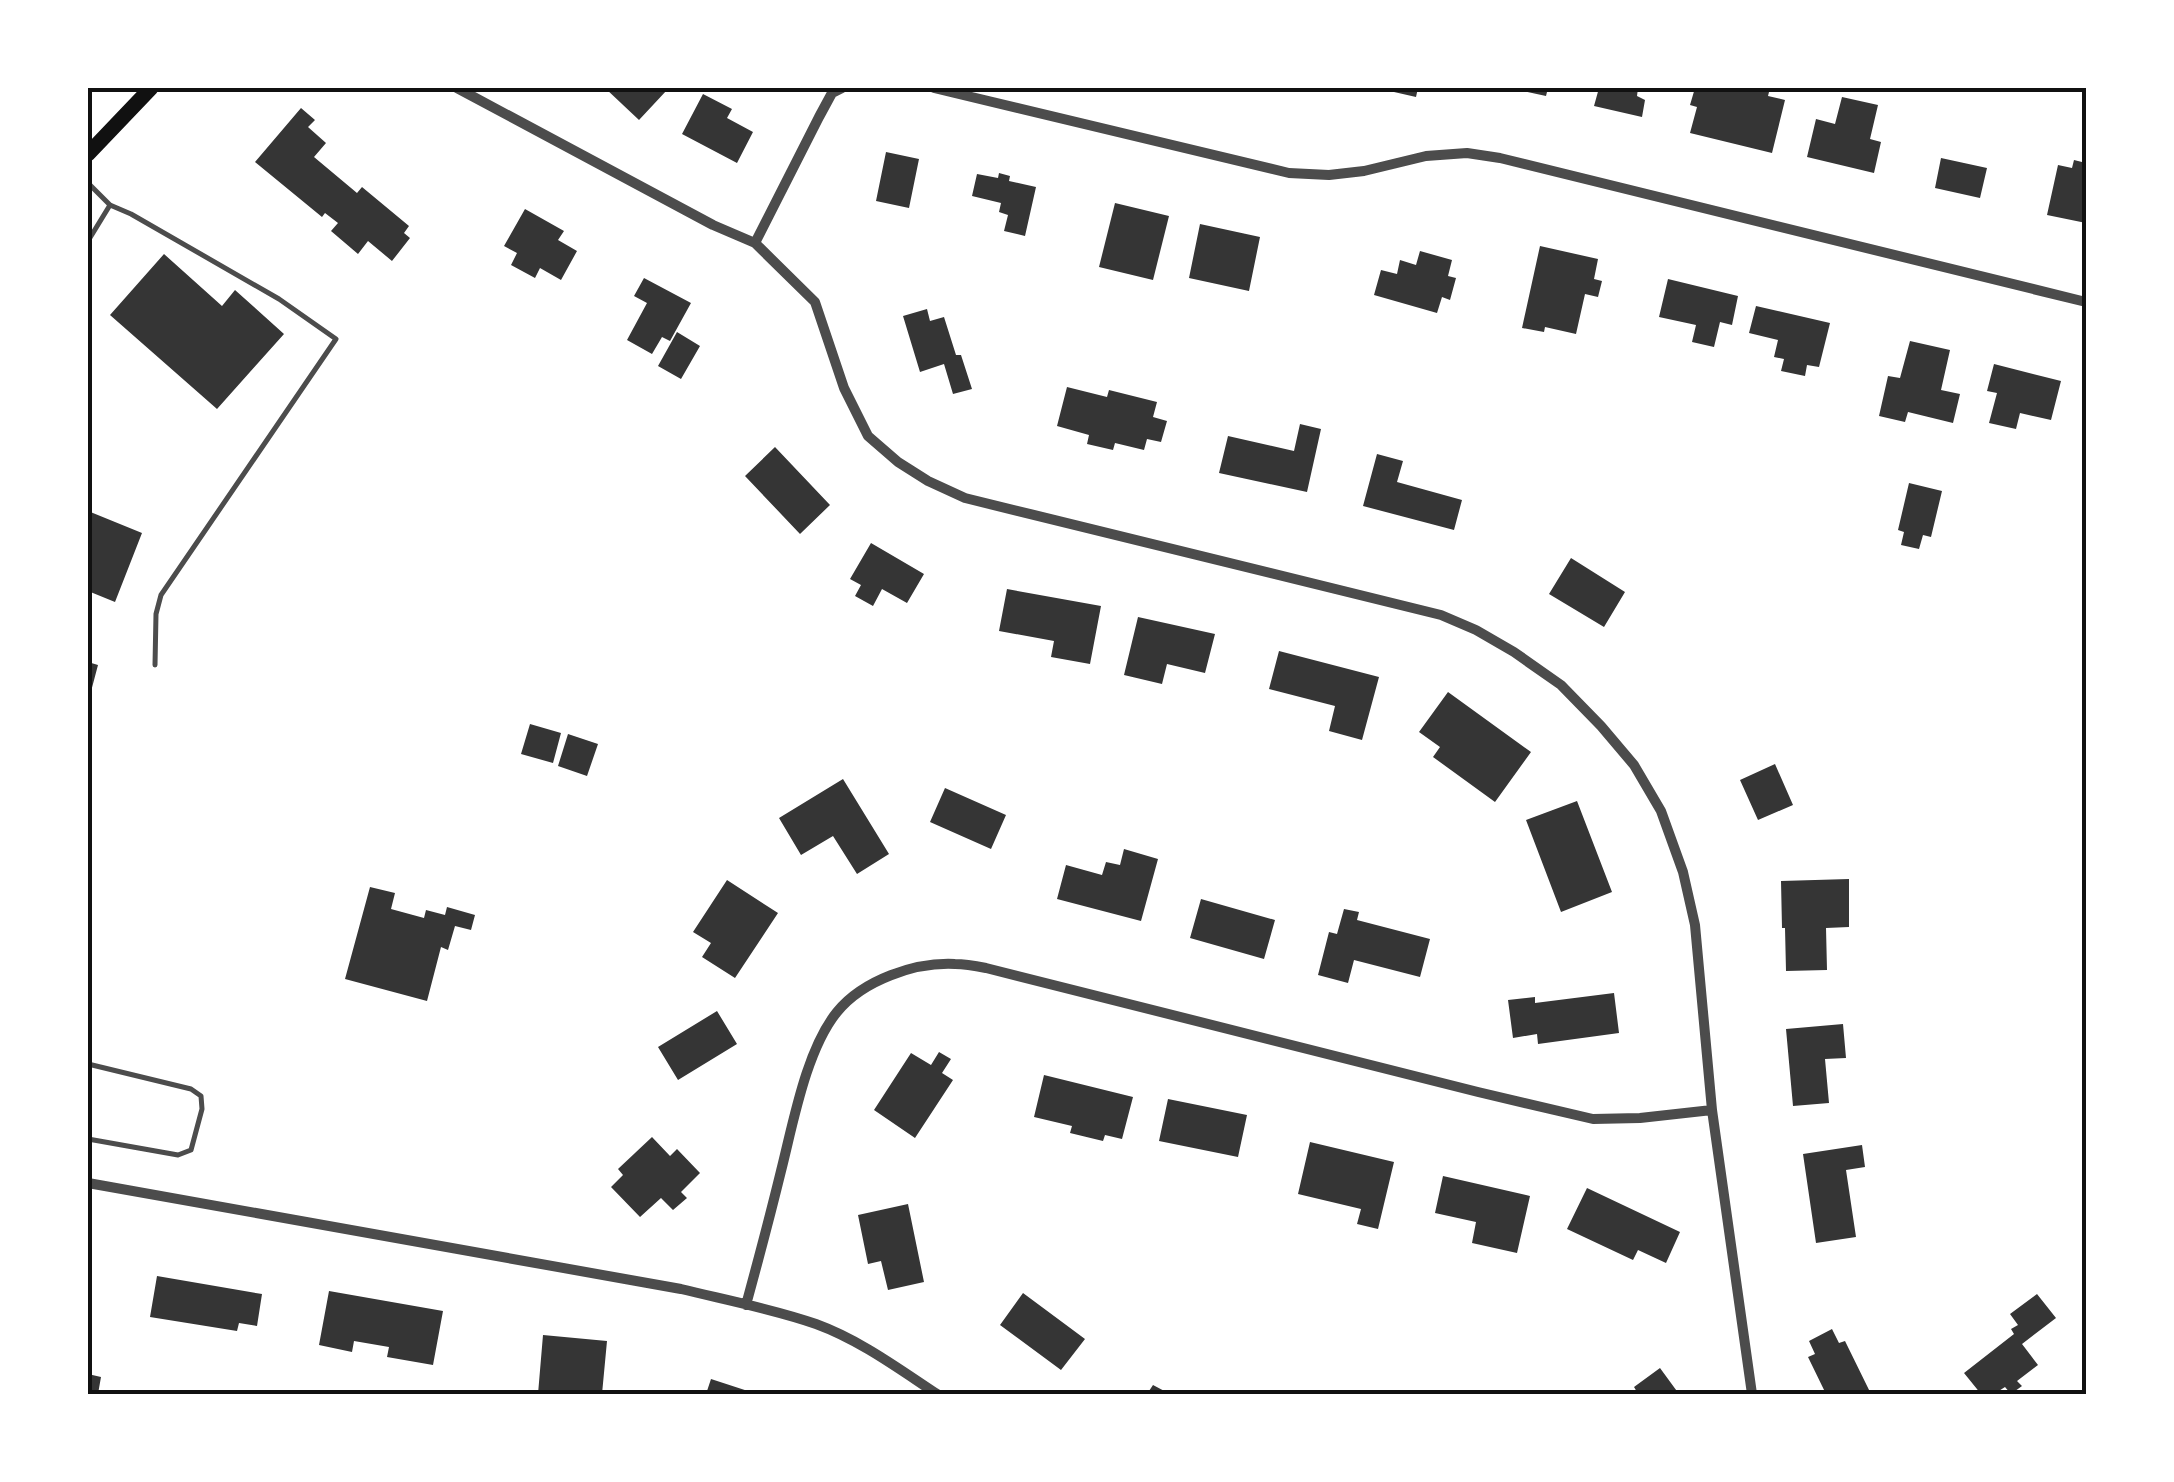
<svg xmlns="http://www.w3.org/2000/svg" width="2174" height="1482" font-family="'Fira Sans Condensed',sans-serif">
	<style>
		.building { fill: #353535 }
		.lines { fill: none; stroke-linecap: round; stroke-linejoin: round }
		.service { stroke: #4c4c4c; stroke-width: 5 }
		.minor { stroke: #4c4c4c; stroke-width: 10 }
		.secondary { stroke: #111; stroke-width: 15 }
		.neatline { fill: none; stroke: #111; stroke-width: 4 }
	</style>
	<rect width="100%" height="100%" fill="#fff"/>
	<!-- building -->
	<path class="building" d="M605,88h60l2,2 -28,30z
		M1395,88h23l-2,9 -22,-5z
		M1514,88h34l-2,8 -32,-7z
		M1599,88h39l-1,8 8,4 -3,17 -48,-11z
		M1695,88h75l-2,8 17,4 -13,53 -82,-20 7,-26 -7,-2z
		M703,94l29,15 -5,9 26,14 -16,31 -55,-29z
		M1842,97l36,8 -8,34 11,3 -7,31 -67,-16 9,-38 19,5z
		M301,108l14,12 -7,7 18,16 -12,14 43,36 5,-6 47,39 -5,7 6,5 -18,23 -24,-20 -10,13 -27,-23 7,-8 -13,-10 -3,4 -67,-55z
		M886,152l33,7 -10,49 -33,-7z
		M1941,158l46,10 -7,30 -45,-10z
		M2074,160l12,3v60l-39,-8 11,-50 14,3z
		M999,173l11,3 -1,5 27,6 -11,49 -21,-5 4,-16 -9,-3 2,-9 -29,-7 5,-22 21,4z
		M1115,203l54,13 -16,64 -54,-13z
		M525,209l39,22 -6,9 19,11 -16,29 -21,-12 -5,10 -24,-13 6,-12 -13,-7z
		M1200,224l60,13 -11,54 -60,-13z
		M1540,246l58,13 -4,20 8,2 -4,16 -13,-3 -9,40 -31,-7 -1,5 -22,-4z
		M1420,251l32,9 -4,16 8,2 -6,22 -8,-3 -5,16 -63,-18 7,-25 16,4 3,-14 16,5z
		M164,254l58,52 13,-16 49,44 -67,75 -107,-94z
		M644,278l47,25 -21,38 -8,-4 -10,17 -25,-14 20,-37 -13,-7z
		M1668,279l70,17 -6,29 -12,-3 -6,25 -22,-5 4,-17 -37,-8z
		M1756,306l74,17 -11,44 -12,-2 -2,11 -24,-5 3,-12 -10,-2 4,-17 -29,-7z
		M927,309l3,12 14,-4 12,38h5l11,34 -19,5 -9,-30 -24,8 -17,-56z
		M677,332l23,14 -19,33 -23,-13z
		M1910,341l40,9 -9,40 19,4 -7,29 -45,-11 -3,10 -26,-6 9,-40 12,2z
		M1994,364l67,17 -10,39 -31,-7 -4,16 -27,-6 8,-30 -10,-2z
		M1067,387l40,10 2,-7 48,12 -4,15 14,4 -6,21 -14,-3 -3,11 -29,-7 -2,7 -26,-6 2,-9 -32,-9z
		M1300,424l21,5 -14,63 -88,-19 9,-37 66,15z
		M775,447l55,58 -30,29 -55,-58z
		M1377,454l26,7 -6,21 65,18 -8,30 -91,-24z
		M1909,483l33,8 -11,46 -8,-2 -4,14 -18,-4 3,-13 -6,-2z
		M88,511l54,22 -27,69 -27,-11z
		M871,543l53,31 -17,29 -25,-14 -9,17 -18,-10 6,-11 -11,-6z
		M1571,558l54,34 -21,35 -55,-33z
		M1007,589l94,17 -11,58 -39,-7 3,-16 -55,-10z
		M1138,617l77,17 -10,39 -38,-9 -5,20 -38,-9z
		M1279,651l100,26 -17,63 -33,-9 6,-25 -66,-17z
		M88,662l10,3 -9,34h-1z
		M1448,692l83,60 -36,50 -62,-45 7,-10 -21,-15z
		M530,724l31,9 -8,30 -32,-9z
		M568,734l30,10 -11,32 -29,-10z
		M1775,764l18,41 -35,15 -18,-40z
		M843,779l46,75 -32,20 -24,-38 -32,19 -22,-37z
		M945,788l61,27 -15,34 -61,-27z
		M1577,801l35,91 -51,20 -35,-92z
		M1124,849l34,10 -17,62 -84,-22 9,-34 36,10 4,-13 14,3z
		M1849,879v48l-23,1 1,42 -41,1 -1,-43h-3l-1,-47z
		M727,880l51,33 -43,65 -33,-21 9,-14 -18,-11z
		M370,887l25,6 -4,16 33,9 2,-8 19,5 2,-8 28,8 -4,15 -16,-4 -7,24 -7,-3 -14,54 -82,-22z
		M1201,899l74,21 -11,39 -74,-21z
		M1344,909l15,3 -2,8 73,19 -10,38 -66,-17 -6,23 -30,-8 11,-43 8,2z
		M1614,993l5,40 -81,11 -1,-10 -24,4 -5,-38 27,-3v6z
		M717,1011l20,33 -59,36 -20,-33z
		M1843,1024l3,34 -21,1 4,44 -36,3 -7,-77z
		M939,1052l12,7 -9,14 11,7 -38,58 -41,-28 37,-57 20,12z
		M1044,1075l89,22 -11,42 -17,-4 -2,6 -33,-8 2,-7 -38,-9z
		M1168,1099l79,16 -9,42 -79,-16z
		M652,1137l18,19 7,-7 23,24 -19,19 6,6 -14,12 -12,-12 -21,19 -29,-30 12,-12 -5,-6z
		M1310,1142l84,20 -16,67 -21,-5 4,-15 -63,-15z
		M1862,1145l3,22 -19,3 10,67 -40,6 -13,-89z
		M1443,1176l87,20 -13,57 -45,-10 4,-21 -41,-9z
		M1587,1188l93,44 -14,31 -28,-13 -5,10 -66,-31z
		M908,1204l16,78 -36,8 -7,-29 -13,3 -10,-49z
		M157,1276l105,18 -5,32 -18,-3 -2,8 -87,-14z
		M329,1291l114,20 -10,54 -46,-8 2,-10 -35,-6 -2,11 -33,-7z
		M1023,1293l62,46 -24,31 -61,-45z
		M2037,1294l19,24 -34,26 16,21 -21,16 5,5 -11,8 -6,-7 -11,7h-13l-17,-21 50,-39 -3,-5 7,-4 -8,-11z
		M1832,1329l7,14 6,-2 26,53h-45l-18,-37 7,-3 -6,-13z
		M543,1335l64,6 -5,53h-64z
		M1660,1368l19,26h-45l3,-2 -3,-5z
		M88,1374l13,3 -3,17h-10z
		M711,1379l46,15h-51z
		M1153,1385l17,9h-23z"/>
	<g class="lines">
		<!-- service -->
		<path class="service" d="M88,183l22,22 -22,36
			M110,205l21,9 148,85 57,40 -175,256 -5,19 -1,51
			M88,1064l103,25 10,7 1,13 -11,41 -13,5 -90,-16"/>
		<!-- minor -->
		<path class="minor" d="M457,88l256,137 42,18 60,59 29,86 24,48 30,26 30,19 37,17 476,117 35,15 38,22 47,33 40,41 33,39 27,46 22,61 12,53 17,185 40,284
			M934,88l355,85 40,2 35,-4 62,-15 41,-3 33,5 586,144
			M755,243l64,-126 13,-24 10,-5
			M88,1183l593,106c45,11 92,20 135,35 44,16 83,45 121,70
			M746,1305c12,-44 24,-89 35,-134 12,-47 25,-121 56,-159 26,-32 78,-50 118,-48 10,0 21,2 31,4l492,124 115,27 47,-1 72,-8"/>
		<!-- secondary -->
		<path class="secondary" d="M88,154l63,-66"/>
	</g>
	<!-- border -->
	<rect width="2174" height="1482" fill="none" stroke="#ffffff" stroke-width="180"/>
	<rect x="90" y="90" width="1994" height="1302" class="neatline"/>
</svg>
